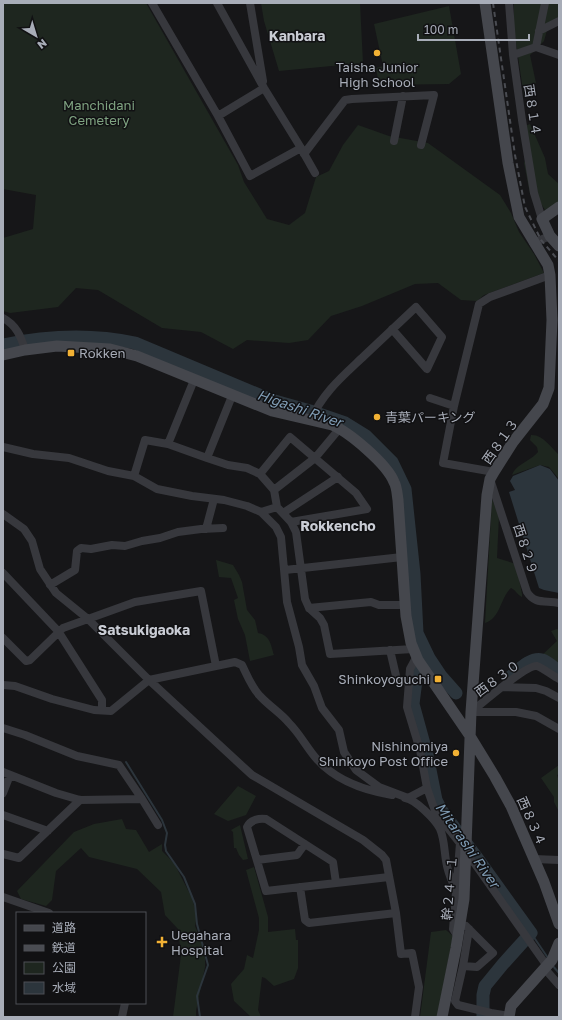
<svg xmlns="http://www.w3.org/2000/svg" width="562" height="1020" font-family="'Golos Text','Noto Sans JP',sans-serif">
	<style>
		.green { fill: #1e261f }
		.water { fill: #2c353c }
		.lines { fill: none; stroke-linecap: round; stroke-linejoin: round }
		.stream { stroke: #2c353c; stroke-width: 2 }
		.river { stroke: #2c353c; stroke-width: 13 }
		.street { stroke: #37383d; stroke-width: 8 }
		.secondary { stroke: #45474d; stroke-width: 11 }
		.rail { stroke: #4a4c52; stroke-width: 2; stroke-dasharray: 5 4; stroke-linecap: butt }
		.poi-dot { fill: #f2b134; stroke: #111113; stroke-width: 1.5 }
		.labels { text-anchor: middle; dominant-baseline: central; stroke-width: 3; stroke-linejoin: round; paint-order: stroke }
		.poi-label { font-size: 13px; fill: #a8adb8; stroke: #111113; text-anchor: start }
		.park-label { font-size: 13px; fill: #7fa381; stroke: #111113 }
		.street-label { font-size: 13px; fill: #a8adb8; stroke: #111113 }
		.neighbourhood-label { font-size: 14px; font-weight: bold; fill: #c9ccd4; stroke: #111113 }
		.water-label { font-size: 14px; font-style: italic; fill: #7f9bb3; stroke: #111113 }
	</style>
	<rect width="100%" height="100%" fill="#161618"/>
	<!-- green -->
	<path class="green" d="M3,3h143l92,162 6,17 23,37 22,6 16,-12 11,-36 13,-6 14,-26 15,-20 31,11 39,7 72,52 11,18 8,19 15,22 10,19 -60,22 -7,6 -16,-1 -23,-17 -23,1 -53,22 -31,10 -23,24 -19,3 -42,-3 -14,9 -32,-17 -39,-4 -64,-38 -22,-2 -18,19 -48,6 -7,-2v-73l30,-9 3,-34 -33,-6z
		M261,3h99l3,60 -84,8 -15,-50z
		M514,3h45v13l-12,14 -3,11 -14,14 6,28 -12,14 -10,-68z
		M449,6l12,68 -12,10 -70,1 -3,-17 7,-2 -9,-42z
		M530,124l15,34 3,16 11,10v18l-14,8 -5,-8 -10,-8 -6,-31 6,-11 -5,-26z
		M531,435c11,-1 20,12 28,20v24l-10,-12 -9,-2 -28,10c4,-11 19,-14 26,-23l-1,-5 -7,-7z
		M492,499l7,17 -2,42 19,6 6,30v3c-5,-2 -6,-7 -11,-9 -11,10 -10,30 -26,35z
		M216,560l17,5 6,10 3,7 5,28 8,10 3,13c12,2 13,12 16,22l-24,6 -5,-26 -7,-16 -4,-19 4,-2 -7,-20 -12,-1z
		M557,629l2,1v36l-18,-10 16,-15 -6,-10z
		M559,765v9l-2,1 2,6v31l-5,-10v-5l-13,-19z
		M238,786l18,10 -10,19 -18,6 -14,-7z
		M122,819l4,10 10,1 13,22 13,-8v7l12,12 18,35 5,18 -2,10 10,23v18l-9,44v6h-23l8,-62 -3,-26 -13,-14 -4,-23 -24,-23 -48,-12 -8,-9 -25,23 -4,29 -6,6 -25,-7 -4,-8 57,-59 20,-8z
		M240,825l8,34 -5,1 -4,-5 -3,-7h-2l-1,-16 -2,-2z
		M254,867l14,50v15l27,-3 1,11h2v28l-4,11 -20,7 -9,-8 -3,-1 -4,33 3,7h-10l-17,-16 -3,-17 13,-15 3,-14 6,3 6,-28v-12l-13,-48z
		M446,930l7,6 -16,81h-17l11,-85z"/>
	<!-- water -->
	<path class="water" d="M540,465l10,4 9,12v112l-15,-3 -5,-2 -30,-96 6,-2 -5,-9 3,-5z"/>
	<g class="lines">
		<!-- stream -->
		<path class="stream" d="M126,762l36,58 5,13 -2,12 1,6 18,26 11,27 2,20 11,41 -11,31 3,21
			M531,933l17,25
			M552,965l7,8"/>
		<!-- river -->
		<path class="river" d="M3,345c43,-9 89,-11 132,-2l136,57 39,11 35,12 21,13 26,26 13,27 9,85 3,59 12,25 12,18 15,17
			M429,658l-12,14 -4,32 14,51 9,45 5,10 36,48 54,75 -28,31 -18,22 -2,9v22
			M509,678c9,-7 21,-21 33,-18 6,2 12,8 17,11"/>
		<!-- street -->
		<path class="street" d="M152,3l66,113 32,60 51,-28 -37,-60 -47,-85
			M250,3l13,78
			M509,3l4,52 9,65 12,73 8,26
			M539,31l20,-10
			M536,47l9,-44
			M513,55l23,-8 23,8
			M218,116l46,-28
			M394,141l9,-45
			M302,150l13,23
			M304,154l41,-54 7,-1 82,-4 -13,50
			M533,243l17,-7
			M3,318c13,7 18,18 22,32
			M194,380l-26,64 39,14
			M232,396l-25,62 21,7 19,3 13,6 14,16
			M430,398l24,8
			M311,420c11,-27 33,-45 53,-64 18,-17 35,-33 52,-49l26,30 -15,32 -35,-40
			M3,447l30,7 36,4 39,13 26,5 23,13 35,7 32,4 23,6 14,6 15,15 5,10 6,65 12,45 3,18 12,21 8,22 17,22 5,22 12,18 23,17 29,11 19,-10
			M494,472l-51,-9 11,-57 25,-102 11,-7 60,-22
			M260,474l30,-37 66,56 11,16 -76,13
			M134,476l11,-36 23,4
			M490,479l37,113c8,13 19,8 32,11
			M277,507l14,15 5,10 9,67 4,9 11,10 4,7 6,29 83,-5
			M261,512l16,-5 -3,-17 41,-32 25,-30
			M283,513l55,-36
			M3,514l21,15 8,12 8,28 16,24 32,26 61,61 92,85 11,10 111,65 19,15 4,5 10,53 5,41 11,-1 7,34 -4,30
			M206,529l8,-30
			M285,570l117,-13
			M3,573l55,58 44,69v10
			M50,585l25,-15 2,-19 4,-3 10,1 21,-4 13,1 17,-5 18,-3 18,-6 23,-3 22,-1
			M309,608l62,-6 8,3h26
			M3,638l23,23 4,-1 33,-32 72,-26 66,-11 15,75
			M390,650l7,30 12,2
			M417,656l-7,13 -3,38 13,43 7,38 7,20 10,15 22,28
			M3,685l12,1 37,13 42,11 17,1 38,-31 86,-18 7,3c5,10 10,23 18,31 9,10 21,17 29,27 10,10 17,23 26,34 19,23 47,33 77,38
			M503,687l33,1 10,3 13,7
			M471,712c10,-8 56,-48 66,-46 6,2 16,10 22,13
			M471,712h45l20,4 23,13
			M3,728l22,7 52,21 42,9 23,34 -62,1 -24,-7 -53,-21
			M3,793l7,-18
			M405,798c10,1 31,22 35,31 5,11 4,24 7,37 2,9 6,18 10,26
			M142,799l16,26
			M3,815l45,16
			M3,854l16,4 61,-58
			M466,855l9,9 72,102
			M534,859l25,1
			M257,860l40,-5 8,-11
			M336,883l-3,-21 -67,-43c-7,-1 -16,1 -19,8l19,64 123,-14
			M300,887l5,33 4,3 87,-10
			M3,897l46,16
			M469,929l-6,37 -8,35 3,4 33,8 18,3
			M458,937l-5,-8 7,-86
			M463,966l14,1 16,-14 -27,-27
			M545,969l14,16
			M122,1017l3,-14"/>
		<!-- secondary -->
		<path class="secondary" d="M559,207l-17,12 8,17 9,10
			M3,355l22,-5 32,-4 53,3 27,7 135,55 60,14c17,7 55,39 62,57 3,5 3,12 4,18l8,116 5,27 7,17 52,76 25,41 16,29 33,76 15,42
			M442,1017l14,-69 8,-49 7,-187 16,-217 3,-16 4,-7 19,-30 30,-38 6,-16 3,-68 -2,-45 -2,-10 -29,-48 -11,-54 -23,-160
			M509,1017l2,-11 41,-46 7,-17"/>
		<!-- rail -->
		<path class="rail" d="M493,3l22,152 10,52 16,33 18,21"/>
	</g>
	<!-- markers -->
	<g class="poi-dot">
		<circle cx="377" cy="53" r="4"/>
		<rect x="67" y="349" width="8" height="8" rx="2"/>
		<circle cx="377" cy="417" r="4"/>
		<rect x="434" y="675" width="8" height="8" rx="2"/>
		<circle cx="456" cy="753" r="4"/>
		<path d="M160 936h4v4h4v4h-4v4h-4v-4h-4v-4h4z"/>
	</g>
	<g class="labels">
		<!-- poi labels -->
		<g class="poi-label">
			<text x="377" y="67" text-anchor="middle">Taisha Junior<tspan x="377" dy="15">High School</tspan></text>
			<text x="79" y="353">Rokken</text>
			<text x="385" y="417">青葉パーキング</text>
			<text x="430" y="679" text-anchor="end">Shinkoyoguchi</text>
			<text x="448" y="746" text-anchor="end">Nishinomiya<tspan x="448" dy="15">Shinkoyo Post Office</tspan></text>
			<text x="171" y="935">Uegahara<tspan x="171" dy="15">Hospital</tspan></text>
		</g>
		<!-- park labels -->
		<g class="park-label">
			<text x="99" y="105">Manchidani<tspan x="99" dy="15">Cemetery</tspan></text>
		</g>
		<!-- street labels -->
		<g class="street-label">
			<text transform="translate(533 110) rotate(81)">西８１４</text>
			<text transform="translate(500 441) rotate(-55)">西８１３</text>
			<text transform="translate(526 549) rotate(72)">西８２９</text>
			<text transform="translate(497 678) rotate(-36)">西８３０</text>
			<text transform="translate(532 821) rotate(66)">西８３４</text>
			<text transform="translate(449 888) rotate(-85)">幹２４－１</text>
		</g>
		<!-- neighbourhood labels -->
		<g class="neighbourhood-label">
			<text x="297" y="35">Kanbara</text>
			<text x="338" y="525">Rokkencho</text>
			<text x="144" y="629">Satsukigaoka</text>
		</g>
		<!-- water labels -->
		<g class="water-label">
			<text transform="translate(300 408) rotate(19)">Higashi River</text>
			<text transform="translate(468 845) rotate(55)">Mitarashi River</text>
		</g>
	</g>
	<!-- border -->
	<rect width="562" height="1020" fill="none" stroke="#a8adb8" stroke-width="8"/>
	<!-- legend -->
	<rect x="16" y="912" width="130" height="92" fill="#111113" stroke="#4d4f55"/>
	<rect x="24" y="925" width="20" height="6" fill="#45474d" stroke="#4d4f55"/>
	<text x="52" y="932" font-size="12" fill="#a8adb8">道路</text>
	<rect x="24" y="945" width="20" height="6" fill="#4a4c52" stroke="#4d4f55"/>
	<text x="52" y="952" font-size="12" fill="#a8adb8">鉄道</text>
	<rect x="24" y="962" width="20" height="12" fill="#1e261f" stroke="#4d4f55"/>
	<text x="52" y="972" font-size="12" fill="#a8adb8">公園</text>
	<rect x="24" y="982" width="20" height="12" fill="#2c353c" stroke="#4d4f55"/>
	<text x="52" y="992" font-size="12" fill="#a8adb8">水域</text>
	<!-- north arrow -->
	<g transform="translate(36 36) rotate(142)" stroke="#111113" stroke-width="3" paint-order="stroke">
	<path d="M0-3L7 15L0 10L-7 15Z" fill="#a8adb8"/>
	<text y="-6" font-size="11" font-weight="bold" text-anchor="middle" fill="#a8adb8">N</text>
	</g>
	<!-- scale -->
	<path d="M418 34v6h111v-6" fill="none" stroke="#a8adb8" stroke-width="2"/>
	<text x="424" y="34" font-size="12" fill="#a8adb8" stroke="#111113" stroke-width="3" paint-order="stroke">100 m</text>
</svg>
